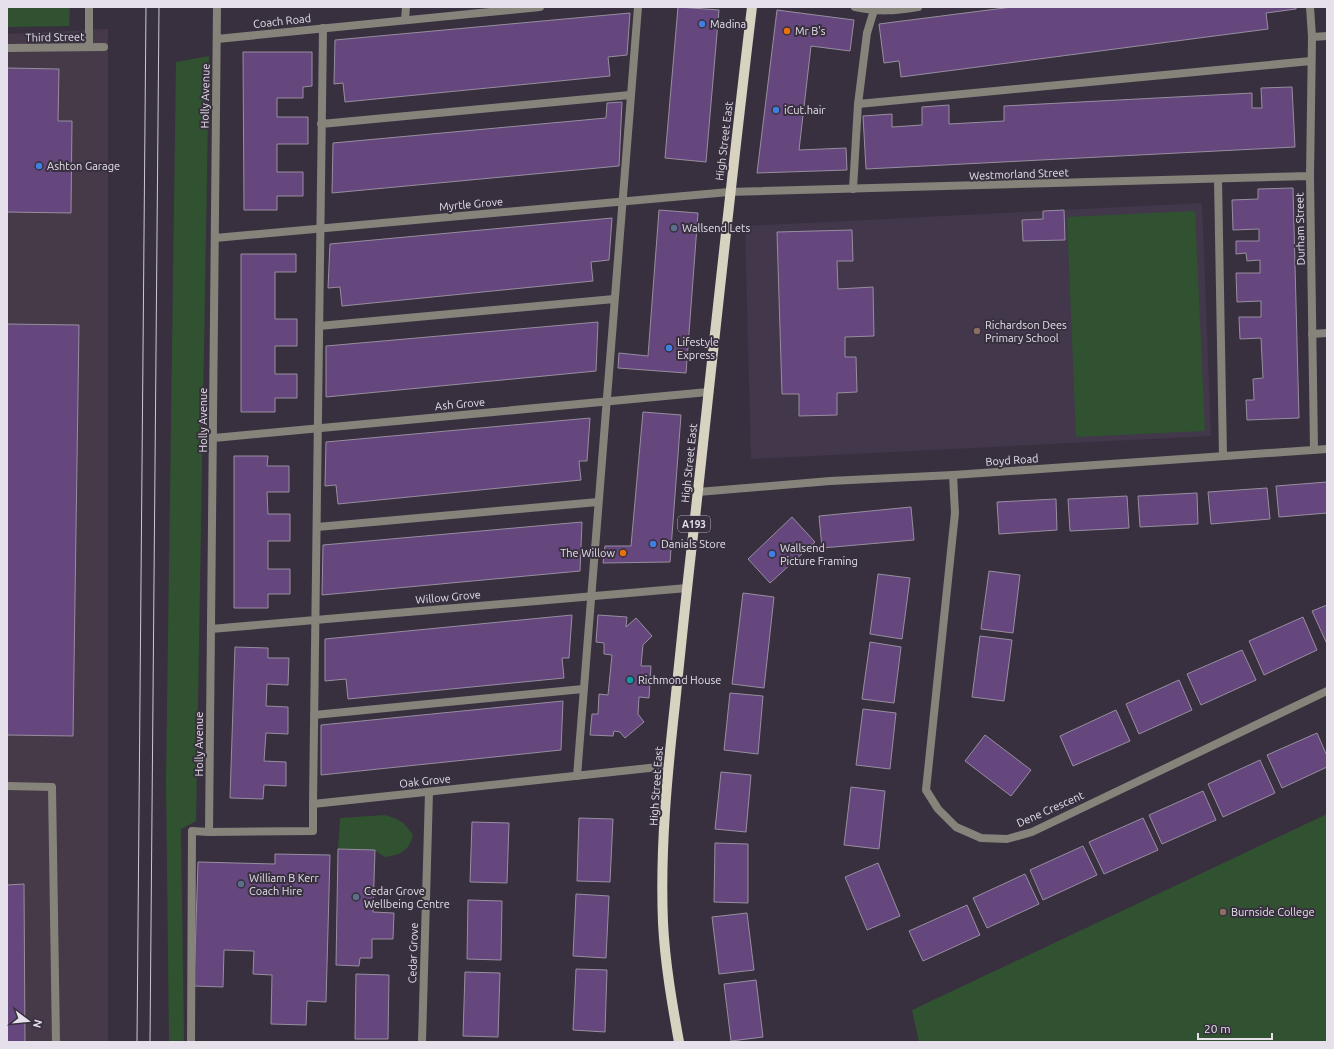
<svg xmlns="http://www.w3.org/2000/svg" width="1334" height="1049" font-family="Ubuntu,sans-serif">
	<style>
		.built { fill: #43374c }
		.industrial { fill: #463948 }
		.green { fill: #305230 }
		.building { fill: #65477d; stroke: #978ea0 }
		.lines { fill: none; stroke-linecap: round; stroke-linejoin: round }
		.service { stroke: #86837b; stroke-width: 8 }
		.minor { stroke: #86837b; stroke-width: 8 }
		.tertiary { stroke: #86837b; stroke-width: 8 }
		.primary { stroke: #d8d2c1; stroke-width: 10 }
		.tram { stroke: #cdc8d2; stroke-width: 1 }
		.shop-dot { fill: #3f7fe0; stroke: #38303f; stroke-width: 1.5 }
		.food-dot { fill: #e8710a; stroke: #38303f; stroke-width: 1.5 }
		.service-dot { fill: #5c6f8a; stroke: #38303f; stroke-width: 1.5 }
		.education-dot { fill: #8d6e63; stroke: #38303f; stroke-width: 1.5 }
		.culture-dot { fill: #0f9aa8; stroke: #38303f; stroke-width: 1.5 }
		.labels { text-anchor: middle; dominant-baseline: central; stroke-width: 4; stroke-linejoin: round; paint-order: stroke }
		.shield { fill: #38303f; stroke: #b1abb6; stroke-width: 1 }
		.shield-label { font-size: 10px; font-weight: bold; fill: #e5e0e9 }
		.street-label { font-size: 11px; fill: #e5e0e9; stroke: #38303f }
		.poi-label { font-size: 11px; fill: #e5e0e9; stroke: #38303f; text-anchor: start }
	</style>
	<rect width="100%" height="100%" fill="#38303f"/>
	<!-- built -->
	<path class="built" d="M1202,203l9,233 -460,23 -6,-233z"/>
	<!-- industrial -->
	<path class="industrial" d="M108,29v1013h-101v-1008z"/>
	<!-- green -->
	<path class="green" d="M7,7h63l-1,19 -62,1z
		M209,56l-13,765 -15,8 3,213h-15l-3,-261 10,-719z
		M1195,211l10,220 -129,6 -9,-220z
		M1327,814v228h-408l-7,-32z
		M385,815c16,5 18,6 28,20 -5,17 -11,19 -28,22l-11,-7 -36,-1 2,-31z"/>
	<!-- building -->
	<path class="building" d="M678,7l41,3 -13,152 -41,-4z
		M1012,7h284v2l-30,4 2,16 -367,48 -2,-16 -15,2 -5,-39z
		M777,10l77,10 -4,31 -39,-5 -12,104 47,-2 1,22 -90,3z
		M630,13l-3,42 -19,2 2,19 -265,26 -2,-19 -9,1 1,-44z
		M243,52h69v34l-9,1v11h-26v19h31v27h-31v28h26v24h-26v14h-33z
		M7,68l52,1 -1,52h14l-1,92 -64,-1z
		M1292,87l3,60 -429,22 -3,-53 29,-2v13l30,-2v-18l27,-2v19l55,-3v-15l248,-13v15h10l-1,-20z
		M622,102l-3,64 -287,27 1,-50 273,-25 1,-15z
		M1293,188l6,230 -52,2 -1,-20h8l-1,-21 10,-1 -2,-40 -21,1 -1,-22h22v-16l-24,1 -1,-29h24v-13l-13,1 -1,-8 -10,1v-13h23v-12l-26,1 -1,-30 26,-1v-10z
		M659,210l39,3 -12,160 -68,-5 1,-15 29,3z
		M1064,210l1,30 -42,1 -1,-21 21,-1v-8z
		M612,218l-3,42 -18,2 2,19 -251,25 -2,-19 -12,1 2,-44z
		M852,230l1,31h-16l1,28 35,-2 1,49 -29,1v20h11l1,35 -20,1v22l-38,1v-22h-17l-5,-162z
		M241,254h55v18h-21v47h22v27h-22v28h22v24h-22v14h-34z
		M598,322l-2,49 -270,26v-51z
		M7,324l72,1 -6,411 -66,-1z
		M643,412l38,3 -11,147 -67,1 2,-17h26z
		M590,418l-3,43h-8l2,19 -243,24 -2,-19 -11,1 1,-44z
		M234,456h34l-1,10h22v26h-22l1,22h22v27h-22v28h22v25h-22v14h-34z
		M1327,482v31l-48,4 -3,-31z
		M1267,488l3,31 -59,5 -3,-32z
		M1197,493l1,31 -58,3 -2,-31z
		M1127,496l2,32 -59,3 -2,-32z
		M1056,499l1,31 -58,4 -2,-32z
		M911,507l3,33 -92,8 -3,-32z
		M792,517l23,25 -45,41 -22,-24z
		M582,522l-2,49 -258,24 1,-50z
		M989,571l31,4 -7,58 -32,-4z
		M878,574l32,4 -8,61 -32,-5z
		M743,593l31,4 -10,91 -32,-4z
		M1327,605v39l-15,-33z
		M572,615l-3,43h-7l2,20 -216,21 -2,-20 -21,2v-42z
		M598,615l29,2 -1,10 10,-9 16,18 -9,9 -2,21h10l-2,32 -10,-1 -1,17 6,8 -19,16 -5,-6 -6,-1 -1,5 -23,-1 2,-21h6l1,-20 9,1 4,-40 -8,-1v-11l-8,-1z
		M1303,617l14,33 -53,25 -15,-34z
		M980,636l32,4 -8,61 -32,-4z
		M870,642l31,5 -7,56 -32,-4z
		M235,647l33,1v10h21l-1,27 -21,-1 -1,22 22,1v27l-22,-1 -2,28 22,1v24l-22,-1 -1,14 -33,-1z
		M1242,650l14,30 -55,25 -14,-31z
		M1179,680l13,30 -53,24 -13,-30z
		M730,693l33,3 -5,58 -34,-4z
		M563,701l-2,49 -240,25v-50z
		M863,709l33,4 -6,56 -34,-4z
		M1116,710l14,31 -57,25 -13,-30z
		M1317,733l10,23v11l-45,21 -15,-33z
		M985,735l46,35 -20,26 -46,-35z
		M1260,760l15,33 -52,24 -15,-33z
		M721,772l30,3 -5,57 -31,-3z
		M851,787l34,4 -6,58 -35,-4z
		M1203,791l13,29 -54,24 -13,-29z
		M579,818l34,1 -3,63 -33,-1z
		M1143,818l15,32 -54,24 -15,-32z
		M472,822l37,1 -2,60 -37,-1z
		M715,843l33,1v59l-34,-1z
		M1083,846l14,29 -54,25 -13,-30z
		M338,849l37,1 -2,62 21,1 -1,26h-21v19h-12l-1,8 -23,-1z
		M275,854l55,1 -4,147 -19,-1 -1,24 -35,-1 1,-49 -19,-1 1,-23 -30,-1 -1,37 -29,-1 4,-124 77,2z
		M878,863l22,53 -33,14 -22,-53z
		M1025,874l14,30 -52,24 -14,-30z
		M24,884l1,158h-18v-157z
		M576,894l33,2 -3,62 -33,-2z
		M468,900l34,1 -1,59 -34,-1z
		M967,905l13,30 -57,26 -14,-30z
		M747,913l7,57 -35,4 -7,-57z
		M576,969l31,1 -2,62 -32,-2z
		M465,972l35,1 -2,64 -35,-1z
		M356,974l33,1 -1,64h-33z
		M756,980l7,57 -32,4 -7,-57z"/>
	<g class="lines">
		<!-- service -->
		<path class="service" d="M1312,37l15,-1
			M89,47v-40
			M858,104l453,-43
			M321,124l309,-29
			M1218,179l5,277
			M853,189l5,-85 9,-71 8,-26
			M319,326l295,-27
			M1312,334l15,-1
			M317,527l281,-25
			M314,715l269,-26
			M577,776l61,-769
			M313,804l10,-776
			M191,1042l1,-211 17,1"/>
		<!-- minor -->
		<path class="minor" d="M217,7l-8,825 104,-1v-27l355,-38
			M855,7c25,5 38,4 63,0
			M1310,7l2,30 -2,139 4,274
			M405,20l1,-13
			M217,39l323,-32
			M7,48l97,-1
			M215,238l514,-46 581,-16
			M214,438l494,-46
			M953,475l2,38 -29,277 12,19 18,18 25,11 26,1 25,-7 295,-141
			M211,629l476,-41
			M7,786l45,1 4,255
			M422,1042l7,-250"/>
		<!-- tertiary -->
		<path class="tertiary" d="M698,492l132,-11 123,-6 374,-26"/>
		<!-- primary -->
		<path class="primary" d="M679,1042c-7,-39 -14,-79 -16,-119 -3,-73 4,-147 12,-219 6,-59 12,-118 19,-177 19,-174 37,-347 58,-520"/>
		<!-- tram -->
		<path class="tram" d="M137,1042l9,-1035
			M150,1042l9,-1035"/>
	</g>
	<!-- markers -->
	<g class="shop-dot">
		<circle cx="702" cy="24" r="4"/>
		<circle cx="776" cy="110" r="4"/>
		<circle cx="39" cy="166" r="4"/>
		<circle cx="669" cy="348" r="4"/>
		<circle cx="653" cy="544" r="4"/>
		<circle cx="772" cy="554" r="4"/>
	</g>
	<g class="food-dot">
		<circle cx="787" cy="31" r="4"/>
		<circle cx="623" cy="553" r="4"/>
	</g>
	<g class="service-dot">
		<circle cx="674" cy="228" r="4"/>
		<circle cx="241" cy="884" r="4"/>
		<circle cx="356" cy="897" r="4"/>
	</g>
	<g class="education-dot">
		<circle cx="977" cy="331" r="4"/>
		<circle cx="1223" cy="912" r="4"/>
	</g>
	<circle class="culture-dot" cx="630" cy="680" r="4"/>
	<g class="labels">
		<!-- shield labels -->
		<rect class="shield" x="678" y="516" width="32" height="16" rx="3"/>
		<g class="shield-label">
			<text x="694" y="524">A193</text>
		</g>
		<!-- street labels -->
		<g class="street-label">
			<text transform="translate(282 21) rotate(-6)">Coach Road</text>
			<text transform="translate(55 37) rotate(-1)">Third Street</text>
			<text transform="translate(205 96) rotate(-89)">Holly Avenue</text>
			<text transform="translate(724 141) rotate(-83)">High Street East</text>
			<text transform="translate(1019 174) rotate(-2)">Westmorland Street</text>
			<text transform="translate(471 204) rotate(-5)">Myrtle Grove</text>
			<text transform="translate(1300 229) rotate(-91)">Durham Street</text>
			<text transform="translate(460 404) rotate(-5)">Ash Grove</text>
			<text transform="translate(203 420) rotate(-90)">Holly Avenue</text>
			<text transform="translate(1012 460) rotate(-4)">Boyd Road</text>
			<text transform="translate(689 463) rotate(-84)">High Street East</text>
			<text transform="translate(448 597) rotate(-5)">Willow Grove</text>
			<text transform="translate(199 744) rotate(-90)">Holly Avenue</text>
			<text transform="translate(425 781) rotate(-6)">Oak Grove</text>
			<text transform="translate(656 786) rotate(-86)">High Street East</text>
			<text transform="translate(1050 809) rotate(-24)">Dene Crescent</text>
			<text transform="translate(413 953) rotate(-88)">Cedar Grove</text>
		</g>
		<!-- poi labels -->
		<g class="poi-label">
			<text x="710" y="24">Madina</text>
			<text x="795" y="31">Mr B's</text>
			<text x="784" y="110">iCut.hair</text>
			<text x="47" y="166">Ashton Garage</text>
			<text x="682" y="228">Wallsend Lets</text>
			<text x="985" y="325">Richardson Dees<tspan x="985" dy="13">Primary School</tspan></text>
			<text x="677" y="342">Lifestyle<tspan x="677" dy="13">Express</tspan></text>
			<text x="661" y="544">Danials Store</text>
			<text x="780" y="548">Wallsend<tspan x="780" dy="13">Picture Framing</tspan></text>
			<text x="615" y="553" text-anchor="end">The Willow</text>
			<text x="638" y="680">Richmond House</text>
			<text x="249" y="878">William B Kerr<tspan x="249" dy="13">Coach Hire</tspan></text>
			<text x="364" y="891">Cedar Grove<tspan x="364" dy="13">Wellbeing Centre</tspan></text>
			<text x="1231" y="912">Burnside College</text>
		</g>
	</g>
	<!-- border -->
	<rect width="1334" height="1049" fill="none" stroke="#e5e0e9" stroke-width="16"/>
	<!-- north arrow -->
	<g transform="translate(28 1021) rotate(106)" stroke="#38303f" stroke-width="3" paint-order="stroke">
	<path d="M0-3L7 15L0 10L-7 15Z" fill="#e5e0e9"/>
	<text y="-6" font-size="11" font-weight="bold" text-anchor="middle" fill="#e5e0e9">N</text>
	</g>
	<!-- scale -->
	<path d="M1198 1033v6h74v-6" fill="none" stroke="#e5e0e9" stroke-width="2"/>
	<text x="1204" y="1033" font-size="12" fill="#e5e0e9" stroke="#38303f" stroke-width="3" paint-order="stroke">20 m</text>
</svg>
